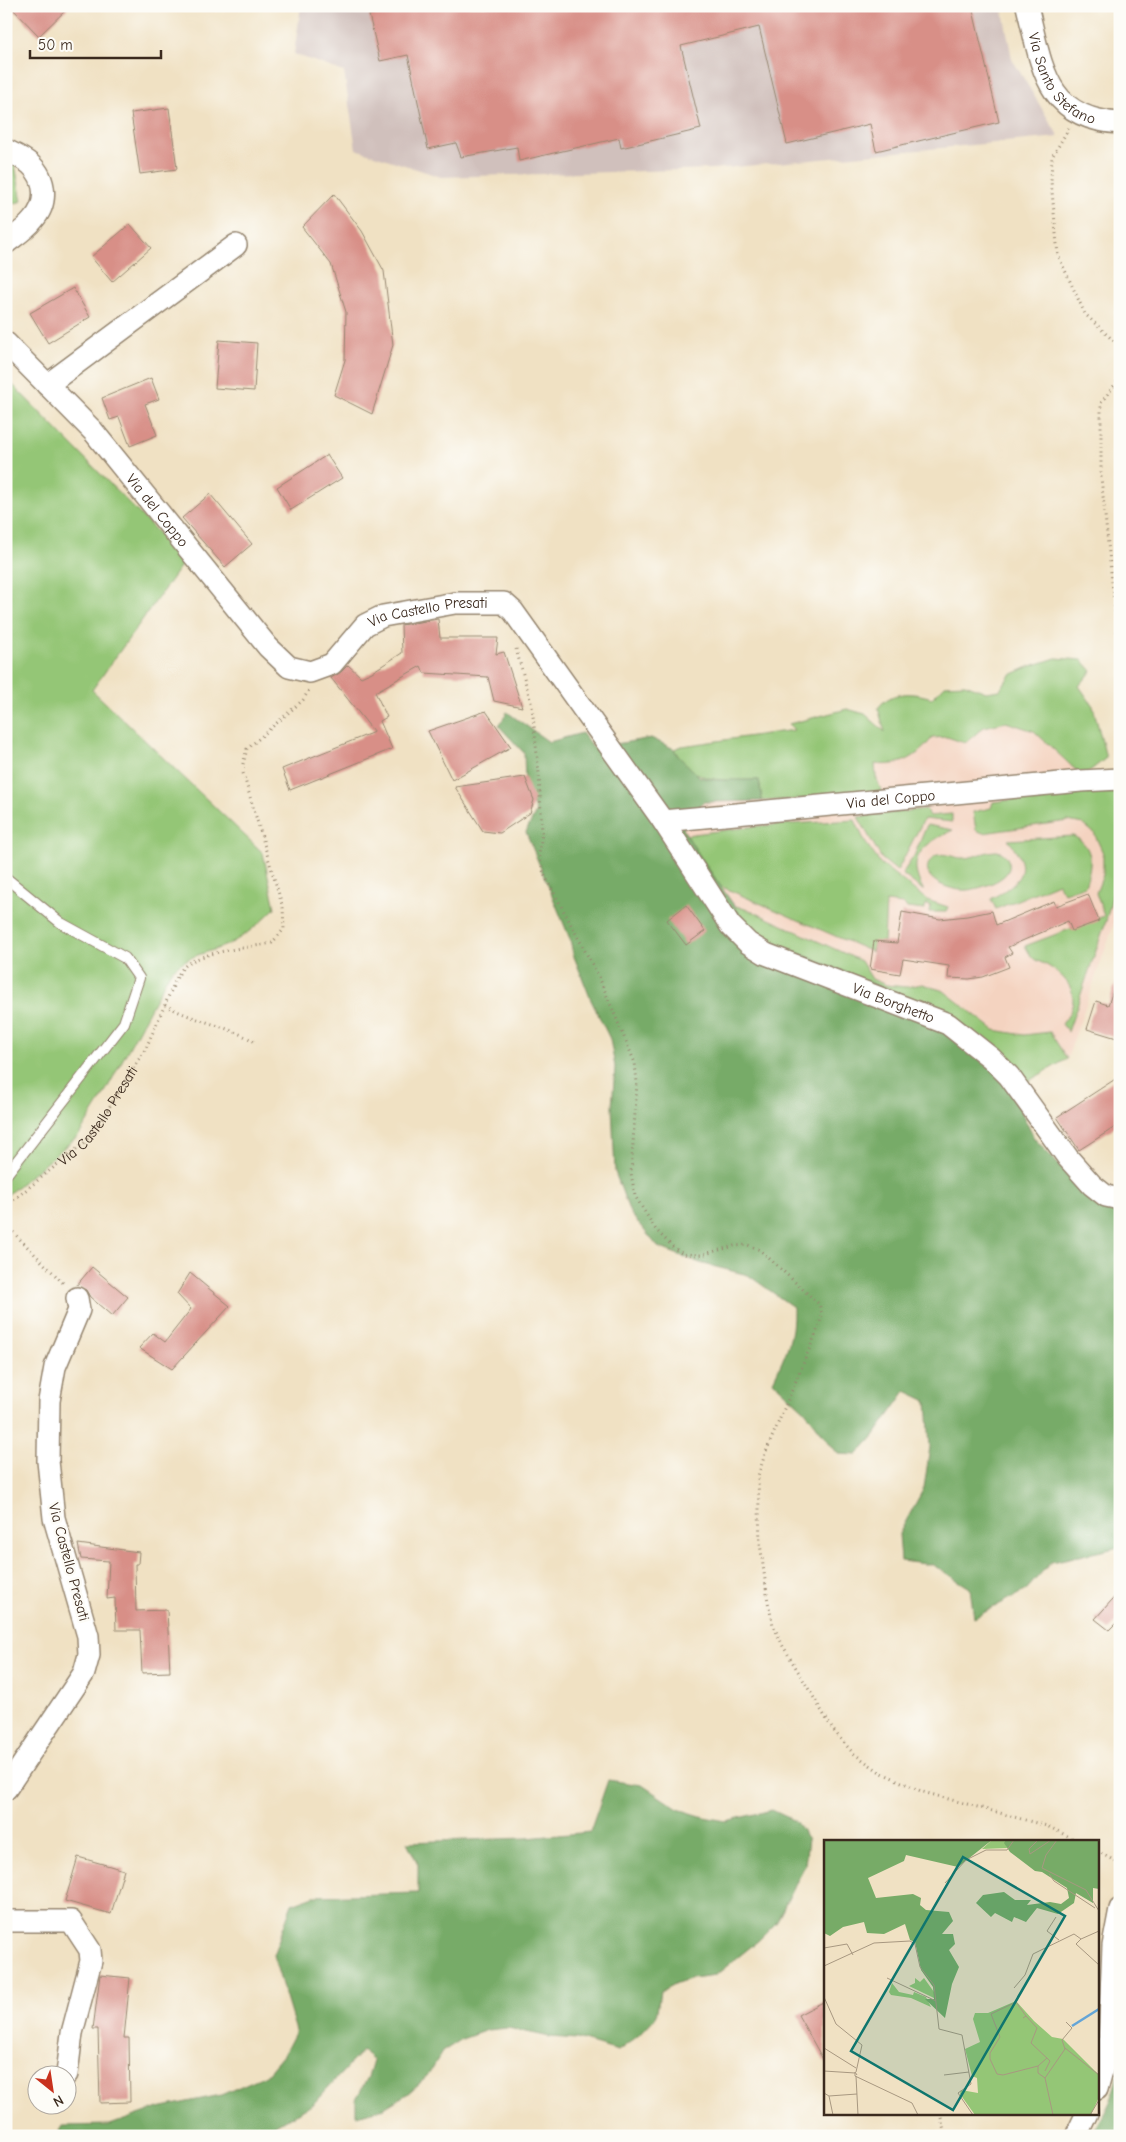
<svg xmlns="http://www.w3.org/2000/svg" width="1126" height="2142" font-family="'Comic Neue',sans-serif">
	<style>
		.built { fill: #f4d3c0 }
		.industrial { fill: #d0c0bc }
		.green { fill: #94c676; stroke: #68784a }
		.forest { fill: #77ab67; stroke: #596a42 }
		.building { fill: #d88f87 }
		.lines { fill: none; stroke-linecap: round; stroke-linejoin: round }
		.lane-casing { stroke: #968670; stroke-width: 12 }
		.street-casing { stroke: #968670; stroke-width: 24 }
		.path { stroke: #968670; stroke-width: 3; stroke-dasharray: 1 4; stroke-linecap: butt }
		.lane { stroke: #fff; stroke-width: 10 }
		.street { stroke: #fff; stroke-width: 21 }
		.labels { text-anchor: middle; dominant-baseline: central; stroke-width: 5; stroke-linejoin: round; paint-order: stroke }
		.street-label { font-size: 15px; fill: #3b2a1e; stroke: #fdfcf7 }
		.inset-river { fill: none; stroke: #64a5d7; stroke-width: 2.5 }
		.inset-road { fill: none; stroke: #a89881; stroke-width: 1 }
		.view { fill: #0f766e; fill-opacity: 0.15; stroke: #0f766e; stroke-width: 2.5 }
		.inset-edge { fill: none; stroke: #3b2a1e; stroke-width: 2.5 }
	</style>
	<rect width="100%" height="100%" fill="#fdfcf7"/>
	<filter id="ink" filterUnits="userSpaceOnUse"><feTurbulence type="fractalNoise" baseFrequency=".02" numOctaves="2"/><feDisplacementMap in="SourceGraphic" scale="10" xChannelSelector="R" yChannelSelector="G"/><feConvolveMatrix kernelMatrix="1 2 1 2 8 2 1 2 1" color-interpolation-filters="sRGB"/></filter>
	<filter id="wash" filterUnits="userSpaceOnUse"><feTurbulence type="fractalNoise" baseFrequency=".0096" numOctaves="4" result="noise"/><feDisplacementMap in="SourceGraphic" scale="20" xChannelSelector="R" yChannelSelector="G"/><feGaussianBlur stdDeviation="1.12" result="paint"/><feColorMatrix in="noise" values="0 0 0 0 0 0 0 0 0 0 0 0 0 0 0 0 0 1.4 0 .05"/><feComposite in="paint" operator="in"/></filter>
	<g filter="url(#wash)">
		<rect width="100%" height="100%" fill="#f0e1c3"/>
		<!-- built -->
		<path class="built" d="M1006,722l28,9 45,42 41,-1v135l-53,152 -42,24 -65,-61 -213,-98 -46,-66 -18,-29 20,-27 63,-1 114,-18 -4,-6 -1,-13 57,-26 15,-1 18,6 19,-16z"/>
		<!-- industrial -->
		<path class="industrial" d="M301,6h701l10,53 47,78 -346,32 -272,8 -85,-28 -12,-77 -50,-18z"/>
		<!-- green -->
		<path class="green" d="M6,162l9,3 7,36 -16,5z
			M6,378l179,182 -93,130 171,163 12,55c-14,14 -28,27 -46,36 -22,10 -41,10 -59,28l-68,126 -23,37 -73,61z
			M1056,658l26,2 10,11 -13,15 14,20 13,52 -19,15h-8l-45,-42 -28,-9 -22,5 -19,16 -18,-6 -15,1c-15,20 -32,29 -57,26l1,13 7,18 -121,6 -3,-21c-35,0 -65,6 -85,-31l8,-3 112,-16 -5,-6 58,-15 18,5 20,18 -7,-24c14,-18 34,-16 54,-10l13,-13 20,-1 21,8 14,-2 10,-15 21,-9z
			M1120,786v78l-14,57 -38,111 -6,-8c20,-24 11,-43 -14,-58 -4,-3 -10,-4 -14,-7 -4,-3 -6,-9 -9,-13l79,-30 -8,-23 7,-18v-22l-9,-20 -11,-9 -15,-3 -85,12 -7,-3 -3,-18 18,-4 2,-6z
			M926,809l3,7 23,-2v8l-28,-3 -27,52 -15,-12 -24,-42z
			M855,820l10,22 15,21 47,37 21,7 -2,5h-16l1,-6 -6,-2v6l-18,-2 -4,-4 -17,-2 -2,40h-10l-2,10 -152,-66 -34,-51 71,-9z
			M927,825l26,5c-29,14 -49,27 -29,61l-22,-17 12,-18z
			M1073,836c22,10 19,30 12,50l-21,7 -6,-10 -62,26 -5,-10c29,-17 43,-29 17,-59z
			M997,851c6,1 9,4 11,9 9,18 -28,29 -41,30 -16,2 -55,-13 -33,-33 7,-6 18,0 26,1 13,1 24,-7 37,-7z
			M733,905l21,7 107,49 11,18 14,6 20,2 17,-3 21,7 50,39 30,5 26,-3 17,27 -42,24 -127,-89 -134,-55 -17,-15z"/>
		<!-- forest -->
		<path class="forest" d="M507,712l42,30 33,-9 11,15 58,-10 23,11 3,6 23,22 15,3h44l3,21 -59,1 -20,27 18,29 46,66 17,15 105,43 91,40 56,79 18,37 48,52 27,18 11,2v337l-69,15 -25,28 -52,28 -4,-30 -37,-23 -32,-4 -2,-27 25,-46 6,-41 -3,-46 -21,-10 -32,45 -17,19 -19,-1 -33,-43 -32,-30c13,-28 21,-42 20,-74l-45,-32 -48,-12 -42,-16 -28,-34 -15,-41 -3,-65 3,-40 -5,-28 -19,-39 -18,-46 -3,-15 -44,-107 10,-20 -11,-29 -1,-30 -25,-27z
			M608,1780l34,5 36,24 26,8 22,4 46,-11 23,11 13,18 -3,26 -29,58 -17,17 -43,35 -24,3 -15,5 -17,9 -4,25 -18,19 -20,15 -41,-12 -27,-2 -42,-9 -21,2 -25,9 -20,13 -15,25 -20,17 -23,14 -28,7v-16l12,-22 5,-17 -11,-9 -50,54 -35,19 -16,12h-205l6,-10 48,-1 48,-17 63,-13 45,-20 18,-21 12,-23 -23,-76 19,-51 22,-8 104,-3v-29l-11,-22 120,-4 63,-6z
			M1120,2063v73h-29c15,-24 27,-45 29,-73z"/>
		<g id="blocks">
			<!-- building -->
			<path class="building" d="M10,6h60l-31,30z
				M403,6h569l27,116 -123,29 -6,-27 -83,20 -28,-117 -78,19 20,83 -80,19 -2,-10 -100,23 -2,-14 -56,10 -5,-14 -28,6 -20,-94 -28,6 -11,-46z
				M169,108l8,61 -37,5 -9,-61z
				M334,194l28,37 22,40 9,74 -21,69 -38,-19 11,-35 1,-48 -15,-48 -29,-37z
				M130,224l21,24 -39,34 -21,-25z
				M73,288l17,29 -42,26 -18,-30z
				M219,340l38,3 -3,48 -39,-3z
				M151,378l8,21 -14,5 12,31 -27,11 -11,-29 -9,3 -8,-22z
				M327,455l15,23 -51,32 -14,-23z
				M210,494l42,50 -27,23 -43,-49z
				M438,619l2,19h58l-2,16 8,-2 18,55 -28,-6 -6,-24 -64,-4 -3,-7 -46,26 12,25 -7,4 12,28 -102,41 -8,-21 92,-37 -43,-54 10,-6 7,-7 13,12 11,-5 30,-19 -1,-28z
				M486,711l25,36 -59,33 -24,-49z
				M525,777l9,23 -4,13 -30,20 -17,-2 -28,-44z
				M1088,894l11,27 -27,10 -4,-10 -60,26 4,6 -7,4 4,10 -26,10 -14,2 -21,-1 1,-12 -46,-7 -3,15 -30,-5 4,-28 23,2 5,-31 38,7 27,-3 25,-5 4,14 58,-24 2,5z
				M686,905l19,26 -19,14 -19,-25z
				M1118,977l2,1v61l-33,-10 9,-28 12,4z
				M1120,1076v48l-41,26 -22,-33z
				M92,1267l36,30 -16,19 -22,-19 -4,-7 -10,-4z
				M190,1273l40,33 -58,63 -33,-21 14,-15 12,9 26,-33 -14,-15z
				M78,1544l61,8 -1,12h-3l1,47 31,-1 3,62 -28,1 -2,-43h-24l-1,-32 -8,1 2,-38 -28,-2z
				M1120,1591v28l-11,11 -14,-11z
				M78,1857l46,13 -13,44 -46,-13z
				M100,1975l30,3 -6,60h5l1,64 -30,1 -2,-74h-5z
				M825,2001v62l-27,-48z"/>
		</g>
	</g>
	<g filter="url(#ink)">
		<use href="#blocks" fill-opacity="0" stroke="#968670" stroke-width="1"/>
		<g class="lines">
			<!-- lane casing -->
			<g class="lane-casing">
				<path id="lane" d="M6,878l55,45 64,35 14,20 -15,45 -118,152"/>
			</g>
			<!-- street casing -->
			<g class="street-casing">
				<g id="street">
					<path id="s2" d="M1027,6c15,60 18,113 93,117"/>
					<path d="M6,150c8,4 17,8 24,14 17,15 18,40 3,56 -7,9 -18,16 -27,23"/>
					<path id="s3" d="M6,343l87,88 175,216 21,20 21,5 22,-8 33,-39 18,-9 72,-13h49l9,8 150,210 67,104 18,18 18,11 182,70 43,34 18,18 59,82 24,27 14,11 14,3"/>
					<path d="M47,385l189,-140"/>
					<path id="s4" d="M663,821l418,-40 39,-2"/>
					<path d="M6,1789l78,-116 5,-18 -1,-19 -34,-118 -6,-57 1,-60 6,-34 24,-57 -2,-12"/>
					<path d="M6,1921h65l19,29 1,11 -19,72 -5,41"/>
					<path d="M1097,2089l12,-44 4,-99 7,-37"/>
					<path d="M1076,2136l11,-23"/>
				</g>
			</g>
			<!-- path -->
			<g class="path">
				<path d="M1069,128l-17,29 -1,24 7,74 27,59 32,30 3,5"/>
				<path d="M1120,378l-19,25v74l19,181"/>
				<path d="M516,649l16,57 7,68 3,59 -3,21 5,20 55,103 36,86 2,20 -6,90 4,23 21,34 18,18 9,6 18,1 33,-9 14,-1 12,5 59,54 3,10 -3,12 -54,128 -7,22 2,67 8,59 5,23 10,21 50,84 20,23 27,19 43,20 124,34 31,15"/>
				<path d="M165,1005c28,16 62,20 90,37"/>
				<path id="s1" d="M6,1206l78,-63 16,-21 46,-74 31,-71c2,-3 4,-8 7,-10 15,-16 65,-19 88,-24l12,-14 -1,-21 -40,-135v-9l4,-15 56,-49 6,-10"/>
				<path d="M6,1225l59,60"/>
				<path d="M1097,1851l23,13"/>
				<path d="M1117,2089l3,9"/>
				<path d="M940,2113l5,23"/>
			</g>
			<!-- lane -->
			<use href="#lane" class="lane"/>
			<!-- street -->
			<use href="#street" class="street"/>
		</g>
	</g>
	<g class="labels">
		<!-- street labels -->
		<g class="street-label">
			<text stroke="none"><textPath href="#s2" startOffset="84">Via Santo Stefano</textPath></text>
			<text stroke="none"><textPath href="#s3" startOffset="226">Via del Coppo</textPath></text>
			<text stroke="none"><textPath href="#s3" startOffset="592">Via Castello Presati</textPath></text>
			<text stroke="none"><textPath href="#s4" startOffset="229">Via del Coppo</textPath></text>
			<text stroke="none"><textPath href="#s3" startOffset="1246">Via Borghetto</textPath></text>
			<text stroke="none"><textPath href="#s1" startOffset="130">Via Castello Presati</textPath></text>
			<text transform="translate(69 1562) rotate(75)">Via Castello Presati</text>
		</g>
	</g>
	<!-- overview -->
	<g transform="translate(824 1840)">
		<rect width="275" height="275" fill="#f0e1c3"/>
		<path d="M168,0h14l1,8 -25,1zM91,138l5,4 4,-4 10,14v6l-25,-12 6,-3zM68,143l7,9 14,3 1,-3 12,5 5,10 -20,-9 -20,-3 -2,-3zM192,161l18,20 18,16 11,2 36,36v22l-8,18h-116l-15,-21 1,-4 17,3 -1,-15 -5,-2 -7,-27 15,-7 -7,-23 2,-6h13z" fill="#94c676"/>
		<path d="M0,0h168l-34,27 -52,-12 -2,6 -36,17 8,20 37,-4 8,4 -1,7 6,5 23,2 4,9 -11,13h11l2,10 -6,6 10,17 -7,17 -7,34 -20,-19h9l-1,-12 -12,-17 -6,-28 -5,-2 -5,-16 -21,10 -17,-1 -3,-11 -21,5 -13,9 -6,-3zM182,0h93v49l-6,-1v15l-17,-10 -2,10 -16,11 -21,-6 -11,14 -12,-5 -2,5 -17,-9 -4,4 -15,-14 7,-8 21,-3 11,8h16l-4,5 23,-3 11,2 8,-6 -2,-10 -25,-16 -7,-1 -25,-19 -6,-9z" fill="#77ab67"/>
		<path class="inset-river" d="M248,186l27,-17"/>
		<path class="inset-road" d="M214,0l-9,9 1,5 21,-14M233,0l-11,15 -4,13 44,22 13,21M225,34l5,7 41,27M121,43l21,-23 20,-10h21l7,-10M232,77l-9,14 12,9M257,99l-5,5 23,21M0,108l23,-4 6,11M0,126l50,-23 36,-2 5,3 5,23 14,18 5,44 23,6 9,49 -13,9 15,22M63,138l49,23M190,148l11,-13 8,-21 41,-20 7,5 18,-8M0,157l12,27 26,21 -6,27M202,176l-10,-14 -25,12 9,23 -10,16v6l7,15 6,1 35,-9M199,178l3,-2 11,12 -6,15 19,18 -5,10M0,208l32,20M241,208l34,27M0,231l31,2M33,235l-2,-3v4l57,27 6,12M120,235l25,-3M32,236l2,39M221,238l-7,-5v-7l9,-8M0,253l5,3 28,-2M5,256l4,19M229,275l-8,-37 20,-29 -3,-9 10,-12 -6,-6M266,275l9,-15"/>
		<path class="view" d="M139,17l102,59 -112,194 -102,-59z"/>
		<rect width="275" height="275" class="inset-edge"/>
	</g>
	<!-- margin -->
	<rect width="1126" height="2142" fill="none" stroke="#fdfcf7" stroke-width="25"/>
	<!-- north arrow -->
	<g transform="translate(52 2090) rotate(150)"><circle r="24" fill="#fdfcf7" stroke="#afa8a0"/>
	<path d="M0-4L9 19L0 12L-9 19Z" fill="#c8321e"/>
	<text y="-8" font-size="14" font-weight="bold" text-anchor="middle" fill="#3b2a1e">N</text>
	</g>
	<!-- scale -->
	<path d="M30 50v8h131v-8" fill="none" stroke="#3b2a1e" stroke-width="2.5"/>
	<text x="38" y="50" font-size="15" fill="#3b2a1e" stroke="#fdfcf7" stroke-width="4" paint-order="stroke">50 m</text>
</svg>
